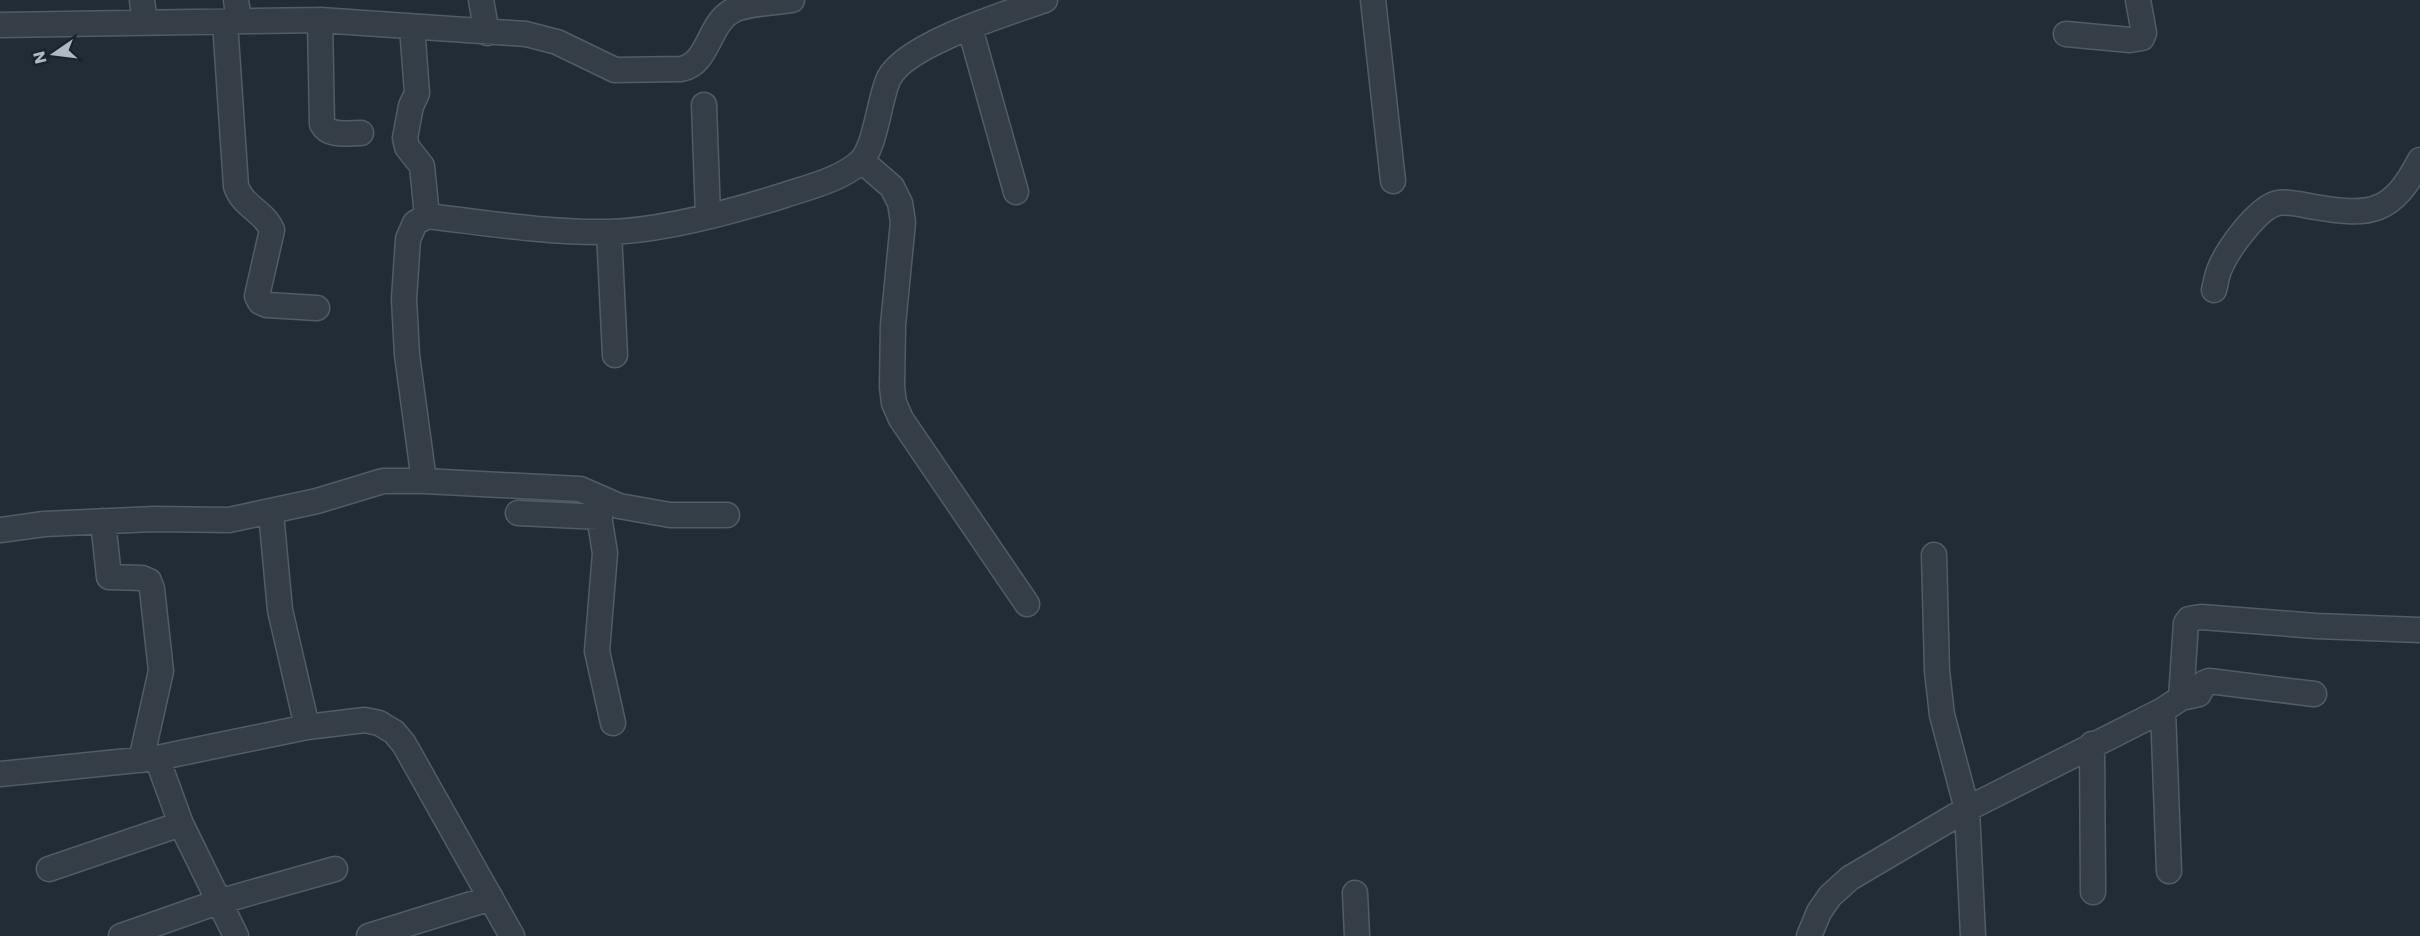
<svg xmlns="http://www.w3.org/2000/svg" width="2420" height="936" font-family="Poppins,sans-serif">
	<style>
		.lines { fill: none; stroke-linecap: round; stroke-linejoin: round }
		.minor-casing { stroke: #525c65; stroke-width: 27 }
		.minor { stroke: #353e47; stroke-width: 24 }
	</style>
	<rect width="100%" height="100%" fill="#212c37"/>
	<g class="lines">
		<!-- minor casing -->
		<g class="minor-casing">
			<path id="minor" d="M142,0l3,23
				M236,0l3,21
				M481,0l6,33
				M1373,0l20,181
				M320,20l2,104c7,13 25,9 39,9
				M225,22l11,164c6,20 29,26 36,44l-15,66 3,6 7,3 50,3
				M0,25l320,-5 206,14 31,8 58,28 66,-1c28,-5 27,-45 51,-58 13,-8 43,-8 60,-11
				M412,27l5,66 -6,13 -6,32 2,9 15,19 5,50
				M970,28l46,164
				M2066,34l64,6 12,-2 2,-5 -6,-33
				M704,105l4,110
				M862,161l30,26 8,16 3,19 -10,103 -1,62 2,16 7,16 126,185
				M609,232l6,123
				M2214,290c2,-7 3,-16 6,-22 8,-19 38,-61 58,-65 11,-2 25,2 37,4 56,10 78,6 105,-47
				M424,481l156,8 39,17 51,9h57
				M596,497l9,56 -8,98 16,72
				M271,513l9,97 27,117
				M518,513l82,4
				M103,521l6,56 33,1 7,3 3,8 9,82 -20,89
				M0,530l44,-6 110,-5 75,1 88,-19 66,-20h41l-17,-126 -3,-56 4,-60 7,-16 12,-7c60,7 120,17 181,16 52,-1 126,-21 177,-37 24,-8 54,-15 74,-32 17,-14 20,-65 30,-85 17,-34 119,-65 156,-78
				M1934,555l3,116 5,44 25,94 6,127
				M2181,698l18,-4 5,-11 5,-2 105,13
				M2163,710l6,161
				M2092,744l1,148
				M157,758l24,66 55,112
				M0,774l157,-16 150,-31 58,-7 14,3 15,9 10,12 108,192
				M49,869l132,-45
				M1355,893l2,43
				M121,936l97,-34 117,-33
				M369,936l122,-38
				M1809,936l10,-24 11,-16 20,-18 117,-69 196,-99 18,-12 5,-75 3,-4 12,-2 115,9 104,4"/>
		</g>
		<!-- minor -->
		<use href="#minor" class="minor"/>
	</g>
	<!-- north arrow -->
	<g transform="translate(54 54) rotate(256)" stroke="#1a232c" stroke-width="4.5" paint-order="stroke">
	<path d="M0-4.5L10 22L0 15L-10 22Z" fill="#afb9c4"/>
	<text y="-9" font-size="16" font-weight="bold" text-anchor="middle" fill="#afb9c4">N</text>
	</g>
</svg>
